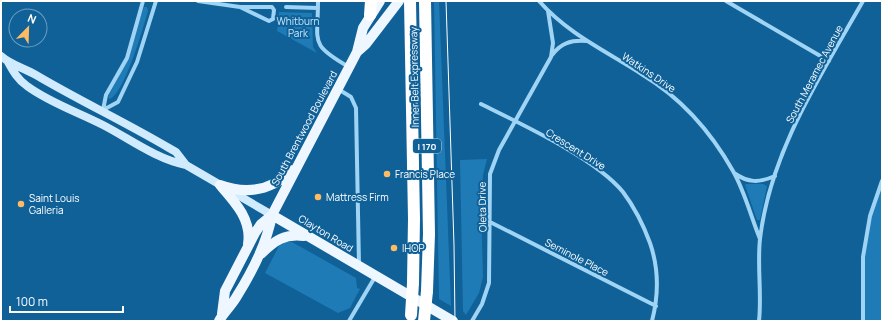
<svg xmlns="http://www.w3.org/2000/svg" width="883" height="322" font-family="Manrope,sans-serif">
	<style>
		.green { fill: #1e7bb6 }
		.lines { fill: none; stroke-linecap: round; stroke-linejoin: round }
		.minor { stroke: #a0d4f5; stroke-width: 4 }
		.secondary { stroke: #d0ebfd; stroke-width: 8 }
		.primary { stroke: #eef7ff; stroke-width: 10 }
		.motorway { stroke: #fff; stroke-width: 12 }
		.tram { stroke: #fff; stroke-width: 1 }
		.motorway-bridge { stroke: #fff; stroke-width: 12 }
		.poi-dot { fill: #ffba64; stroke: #0f6198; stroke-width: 1.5 }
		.labels { text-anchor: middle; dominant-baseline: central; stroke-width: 4; stroke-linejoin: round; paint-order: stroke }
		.shield { fill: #0f6198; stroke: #b7d0e0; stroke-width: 1 }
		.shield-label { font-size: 9px; font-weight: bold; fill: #fff }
		.park-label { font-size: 10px; fill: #c8e9fe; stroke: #0f6198 }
		.street-label { font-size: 10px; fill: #fff; stroke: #0f6198 }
		.poi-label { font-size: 10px; fill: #fff; stroke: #0f6198; text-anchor: start }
	</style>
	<rect width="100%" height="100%" fill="#0f6198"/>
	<!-- green -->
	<path class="green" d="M434,1h5l12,305 -12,-7z
		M144,7h3l1,4c-5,17 -23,81 -38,88l-2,-2 11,-21z
		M279,12l33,1 1,34 4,6 -40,-22z
		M487,159l-4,16 -2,30 2,72 -4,16 -13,22 -3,-4 -3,-151z
		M882,181v140h-19l-1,-43 4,-44z
		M746,184h17l4,2 -7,34h-3l-12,-35z
		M284,242h8l64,36 1,10 3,1 -10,19 -12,5 -73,-40 15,-29z"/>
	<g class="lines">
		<!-- minor -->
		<path class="minor" d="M198,1l42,6 29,14 4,-2 1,-9 -2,-3h-32
			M318,1c0,42 -9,43 31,66
			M539,1c29,33 67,50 104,74 38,23 68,57 90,96 12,21 18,46 27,68
			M726,1l103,60
			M286,7l32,1
			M552,55c9,-12 19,-15 34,-14
			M338,89l13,8 5,11 3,157
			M481,104c40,20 114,54 142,88 12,16 20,32 27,51 9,26 9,51 2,78
			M103,110l15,-8 19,-40 19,-61
			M103,110l3,-15 21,-37 16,-57
			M734,173c14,10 25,10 41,3
			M490,222l166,84
			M349,321l26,-44
			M472,321l10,-17 7,-21 1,-109 9,-24 52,-93 2,-14 -5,-32
			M759,321c3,-27 -2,-55 1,-82 10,-87 61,-164 103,-238
			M863,321v-64l7,-41 12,-35"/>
		<!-- secondary -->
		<path class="secondary" d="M1,56c10,9 23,12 35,19 44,26 89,47 133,73l7,4 10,13
			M8,62c5,9 10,18 19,24 23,17 51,26 76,39 27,14 53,34 83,40l86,50"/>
		<!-- primary -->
		<path class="primary" d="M357,52l9,-8 33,-43
			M220,185c27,10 52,5 73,-15
			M220,185c15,17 32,35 28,59
			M272,215l181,106
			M261,254c13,-13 24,-21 43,-18
			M222,314l3,-23 30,-58 6,-9 11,-9
			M219,321c5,-9 13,-16 18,-25 15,-24 30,-53 35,-81l85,-163 6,-24 17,-27"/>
		<!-- motorway -->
		<path class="motorway" d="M410,1l4,218 -1,64
			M425,1l4,233 -2,57
			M370,15l1,-14"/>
		<!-- tram -->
		<path class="tram" d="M446,1l8,244 1,76"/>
		<!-- motorway-bridge -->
		<path class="motorway-bridge" d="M411,315l2,-32
			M424,321l3,-30"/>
	</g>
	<!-- markers -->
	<g class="poi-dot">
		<circle cx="387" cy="174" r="4"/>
		<circle cx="318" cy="197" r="4"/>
		<circle cx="21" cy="204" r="4"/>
		<circle cx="394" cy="248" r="4"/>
	</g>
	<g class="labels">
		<!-- shield labels -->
		<rect class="shield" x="413" y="139" width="28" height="14" rx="3"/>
		<g class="shield-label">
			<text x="427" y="146">I 170</text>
		</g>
		<!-- park labels -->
		<g class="park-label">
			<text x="298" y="21">Whitburn<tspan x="298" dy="12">Park</tspan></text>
		</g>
		<!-- street labels -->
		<g class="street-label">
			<text transform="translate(649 72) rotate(34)">Watkins Drive</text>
			<text transform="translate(814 74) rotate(-62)">South Meramec Avenue</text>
			<text transform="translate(414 77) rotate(-91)">Inner Belt Expressway</text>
			<text transform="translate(304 128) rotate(-62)">South Brentwood Boulevard</text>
			<text transform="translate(576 149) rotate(32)">Crescent Drive</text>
			<text transform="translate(482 207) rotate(-91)">Oleta Drive</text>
			<text transform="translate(326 233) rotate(31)">Clayton Road</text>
			<text transform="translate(577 257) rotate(27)">Seminole Place</text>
		</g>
		<!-- poi labels -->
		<g class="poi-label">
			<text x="395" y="174">Francis Place</text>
			<text x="326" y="197">Mattress Firm</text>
			<text x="29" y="198">Saint Louis<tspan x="29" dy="12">Galleria</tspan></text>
			<text x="402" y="248">IHOP</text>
		</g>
	</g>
	<!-- border -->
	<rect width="883" height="322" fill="none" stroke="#ffffff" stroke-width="4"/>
	<!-- north arrow -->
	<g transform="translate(28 28) rotate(23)"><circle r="19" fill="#0f6198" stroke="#6fa0c1"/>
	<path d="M0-3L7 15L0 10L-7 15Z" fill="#ffba64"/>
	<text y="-6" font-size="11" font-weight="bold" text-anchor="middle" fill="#ffffff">N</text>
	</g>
	<!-- scale -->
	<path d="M10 306v6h113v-6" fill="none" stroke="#ffffff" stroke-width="2"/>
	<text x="16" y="306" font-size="12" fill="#ffffff" stroke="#0f6198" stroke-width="3" paint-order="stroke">100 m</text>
</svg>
